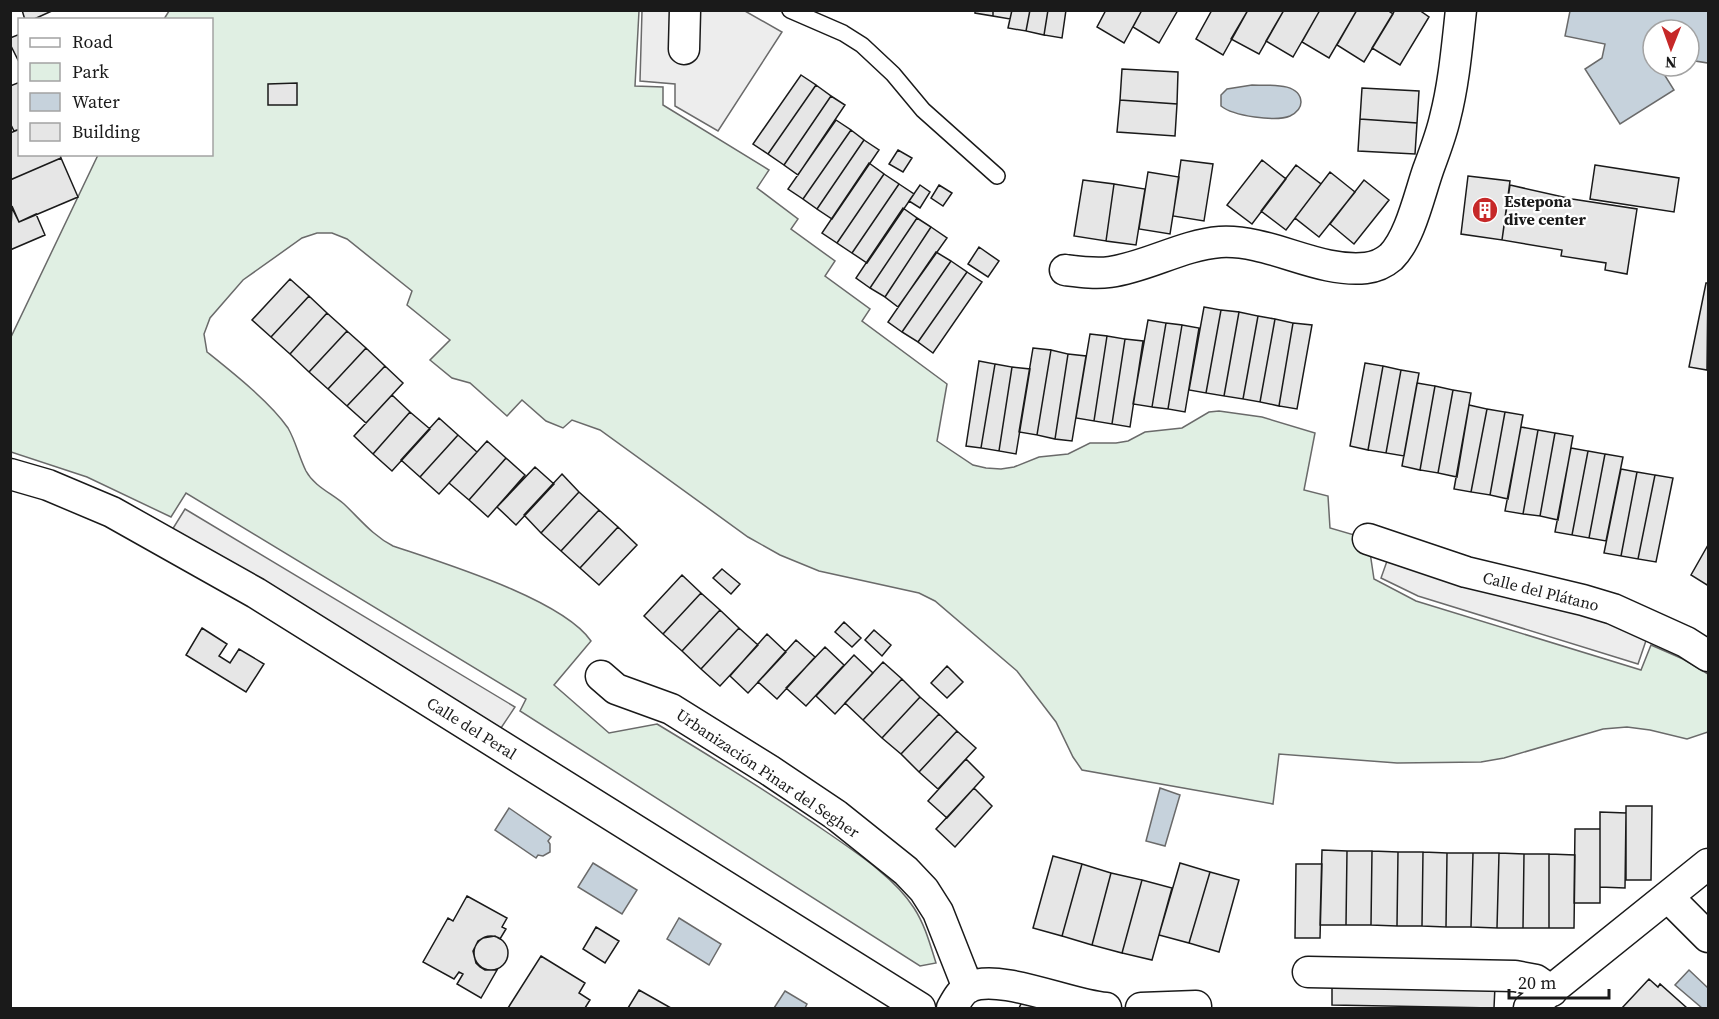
<svg xmlns="http://www.w3.org/2000/svg" width="1719" height="1019" font-family="'Source Serif 4',serif">
	<style>
		.green { fill: #e0efe3; stroke: #6a6a6a; stroke-width: 1.5 }
		.parking { fill: #ededed; stroke: #6a6a6a; stroke-width: 1.5 }
		.water { fill: #c6d2dc; stroke: #6a6a6a; stroke-width: 1.5 }
		.building { fill: #e6e6e6; stroke: #1a1a1a; stroke-width: 1.5 }
		.lines { fill: none; stroke-linecap: round; stroke-linejoin: round }
		.service-casing { stroke: #1a1a1a; stroke-width: 18 }
		.minor-casing { stroke: #1a1a1a; stroke-width: 33 }
		.service { stroke: #fff; stroke-width: 15 }
		.minor { stroke: #fff; stroke-width: 30 }
		.labels { text-anchor: middle; dominant-baseline: central; stroke-width: 4.5; stroke-linejoin: round; paint-order: stroke }
		.poi-label { font-size: 16px; font-weight: bold; fill: #1a1a1a; stroke: #fff; text-anchor: start }
		.street-label { font-size: 16px; fill: #1a1a1a; stroke: #fff }
	</style>
	<rect width="100%" height="100%" fill="#fff"/>
	<!-- green -->
	<path class="green" d="M169,11h470l-4,75 28,1v18l106,65 -12,18 41,31 -7,10 44,32 -10,15 45,33 -8,12 85,63 -10,57 36,24 13,3 15,1 13,-2 25,-10 29,-3 22,-11h26l12,-2 17,-9 37,-4 27,-16 10,-1 43,6 53,16 -11,57 24,6 2,32 38,11 6,40 42,22 225,69 10,-25 32,14 25,15v58l-21,7 -37,-9 -23,-3 -24,2 -99,29 -23,4 -84,1 -118,-9 -6,50 -191,-34 -9,-13 -17,-35 -39,-51 -82,-70 -16,-8 -100,-22 -39,-16 -32,-18 -148,-107 -28,-10 -9,8 -17,-7 -24,-21 -15,16 -37,-33 -18,-5 -22,-18 20,-20 -43,-35 5,-14 -65,-52 -15,-6h-15l-15,5 -59,42 -33,38 -6,16 3,18c25,20 63,50 81,76 8,14 11,29 18,43 8,15 25,22 38,33 16,15 29,32 49,42 50,17 169,53 198,95l-37,44 55,48 48,-9c58,35 115,70 171,109 29,20 67,45 86,75 11,17 16,36 22,55l-16,3 -400,-255 6,-12 -340,-206 -15,24 -84,-40 -76,-25v-115l87,-182 114,-1v-134l-48,-1z"/>
	<!-- parking -->
	<path class="parking" d="M642,11h103l37,21 -64,99 -43,-25v-22l-35,-3z
		M185,509l330,198 -14,21 -329,-198z
		M1392,547l259,79 -13,38 -220,-68 -37,-18z"/>
	<!-- water -->
	<path class="water" d="M1570,11h138v52l-19,-3v-30h-36v23h-3l3,4v9h6l15,24 -54,34 -35,-55 17,-11 3,-14 -40,-8z
		M1252,85c14,1 48,-4 49,17 0,7 -5,11 -11,14 -14,6 -57,0 -69,-10v-11l6,-6z
		M1160,788l20,7 -15,51 -19,-5z
		M509,808l42,29 -3,4 2,3v8l-7,4 -5,-1 -2,3 -41,-28z
		M593,863l44,27 -15,24 -44,-27z
		M679,918l42,26 -12,21 -42,-26z
		M1689,970l19,18v20h-6l-27,-23z
		M785,991l22,13 -2,4h-31z"/>
	<!-- building -->
	<path class="building" d="M22,10h32l-22,10h-7z
		M975,10h18v6l-18,-3z
		M993,10h19l-2,9 -17,-3z
		M1012,10h18l-4,21 -18,-3z
		M1030,10h18l-4,25 -18,-4z
		M1048,10h18l-4,28 -18,-3z
		M1106,10h36l-18,33 -27,-16z
		M1142,10h36l-19,33 -26,-16z
		M1212,10h36l-25,45 -27,-16z
		M1248,10h36l-25,44 -28,-15z
		M1284,10h36l-27,47 -27,-16z
		M1320,10h37l-28,48 -27,-16z
		M1357,10h30l6,4 -29,48 -27,-17z
		M1395,10h24l10,7 -29,48 -28,-17z
		M20,34v30l-10,-20v-6z
		M1122,69l56,3 -1,32 -57,-4z
		M801,75l15,10 -48,69 -15,-10z
		M20,82v47l-6,2 -4,-8v-37z
		M297,83v22h-29v-21z
		M816,85l15,11 -47,69 -16,-11z
		M1362,88l57,3 -2,32 -57,-4z
		M831,96l14,9 -47,70 -14,-10z
		M1120,100l57,4 -2,32 -58,-4z
		M1360,119l57,4 -2,31 -57,-3z
		M836,120l15,10 -48,69 -15,-10z
		M20,129v25h40l1,4 -51,22v-47z
		M851,130l13,10 -47,69 -14,-10z
		M864,140l15,10 -47,69 -15,-10z
		M898,150l14,8 -9,14 -14,-8z
		M61,158l17,39 -59,25 -9,-18v-24z
		M1181,160l32,4 -9,57 -31,-5z
		M1262,160l24,19 -34,45 -25,-19z
		M869,163l15,11 -47,69 -15,-10z
		M1296,165l25,19 -35,46 -25,-19z
		M1595,165l84,13 -5,34 -84,-13z
		M1148,172l31,5 -9,57 -31,-5z
		M1330,172l25,20 -36,45 -24,-19z
		M884,174l15,10 -47,69 -15,-10z
		M1468,176l42,5 -8,59 -41,-6z
		M1083,180l31,4 -8,57 -32,-5z
		M1364,180l25,20 -35,44 -24,-20z
		M899,184l15,10 -47,69 -15,-10z
		M1114,184l31,5 -9,56 -30,-4z
		M920,185l10,7 -10,16 -11,-7z
		M939,185l13,8 -9,13 -12,-8z
		M1510,185l62,14 65,10 -10,65 -22,-4 1,-7 -45,-7 1,-6 -60,-10z
		M12,206l7,16 17,-8 9,21 -35,15z
		M903,208l14,10 -47,70 -14,-10z
		M917,218l14,9 -46,70 -15,-9z
		M931,227l16,11 -49,69 -13,-10z
		M979,247l20,14 -11,16 -20,-13z
		M936,252l15,9 -49,71 -14,-10z
		M951,261l16,11 -49,70 -16,-10z
		M967,272l15,10 -49,71 -15,-11z
		M290,279l19,17 -38,41 -19,-17z
		M1706,283h2l-1,87 -18,-3z
		M309,296l18,17 -37,41 -19,-17z
		M1204,307l17,3 -15,83 -17,-3z
		M1221,310l18,2 -15,84 -18,-3z
		M1239,312l19,4 -15,83 -19,-3z
		M327,313l20,18 -38,41 -19,-18z
		M1258,316l17,3 -15,83 -17,-3z
		M1275,319l18,4 -14,83 -19,-4z
		M1148,320l18,3 -14,84 -19,-3z
		M1166,323l16,2 -14,84 -16,-2z
		M1293,323l19,2 -15,84 -18,-3z
		M1182,325l17,3 -14,84 -17,-3z
		M347,331l19,17 -38,41 -19,-17z
		M1090,334l17,2 -13,85 -18,-3z
		M1107,336l18,3 -13,85 -18,-3z
		M1125,339l18,2 -13,86 -18,-3z
		M366,348l19,18 -38,40 -19,-17z
		M1033,348l18,2 -14,85 -18,-3z
		M1051,350l17,4 -13,85 -18,-4z
		M1068,354l18,2 -14,85 -17,-2z
		M979,361l16,3 -14,84 -15,-2z
		M1365,363l18,3 -15,84 -18,-4z
		M995,364l17,3 -13,84 -18,-3z
		M385,366l18,17 -37,40 -19,-17z
		M1383,366l18,4 -15,83 -18,-3z
		M1012,367l18,2 -14,85 -17,-3z
		M1401,370l18,3 -15,83 -18,-3z
		M1417,383l18,3 -15,84 -18,-4z
		M1435,386l18,4 -15,83 -18,-3z
		M1453,390l18,3 -14,84 -19,-4z
		M392,395l18,17 -37,42 -19,-18z
		M1469,405l18,4 -16,83 -17,-3z
		M1487,409l18,3 -15,83 -19,-3z
		M410,412l20,17 -38,42 -19,-17z
		M1505,412l18,3 -15,84 -18,-4z
		M439,418l19,17 -38,42 -19,-17z
		M1521,427l17,3 -15,84 -18,-3z
		M1538,430l17,3 -15,83 -17,-2z
		M1555,433l18,3 -15,84 -18,-4z
		M458,435l19,17 -38,42 -19,-17z
		M487,441l19,17 -37,42 -20,-17z
		M1571,448l17,3 -16,84 -17,-3z
		M1588,451l17,3 -16,84 -17,-3z
		M1605,454l18,3 -17,84 -17,-3z
		M506,458l19,17 -37,42 -19,-17z
		M535,467l19,17 -38,41 -19,-18z
		M1621,469l16,3 -16,84 -17,-3z
		M1637,472l18,3 -17,84 -17,-3z
		M562,474l17,18 -38,41 -17,-18z
		M1655,475l18,3 -17,84 -18,-3z
		M579,492l20,18 -38,41 -20,-18z
		M599,510l19,17 -38,41 -19,-17z
		M618,527l19,18 -38,40 -19,-17z
		M1708,545v38l-1,2 -16,-10z
		M722,569l18,15 -9,10 -18,-16z
		M682,575l19,18 -38,41 -19,-18z
		M701,593l19,17 -38,41 -19,-17z
		M720,610l19,18 -38,41 -19,-18z
		M844,622l17,16 -9,9 -17,-15z
		M202,628l25,16 -8,12 11,7 9,-14 25,15 -18,28 -60,-37z
		M739,628l19,17 -38,41 -19,-17z
		M874,630l17,15 -9,11 -17,-16z
		M767,634l19,18 -38,41 -18,-17z
		M796,640l19,17 -38,42 -19,-17z
		M825,647l19,18 -38,41 -20,-18z
		M854,655l19,18 -38,41 -19,-18z
		M883,662l19,17 -39,41 -18,-17z
		M947,666l16,16 -16,16 -16,-15z
		M902,679l18,18 -38,41 -19,-18z
		M920,697l19,17 -38,40 -19,-16z
		M939,714l18,17 -38,41 -18,-18z
		M957,731l19,17 -38,41 -19,-17z
		M966,759l18,18 -37,41 -19,-17z
		M974,788l18,18 -37,41 -19,-18z
		M1626,806h26l-1,74h-25z
		M1600,812l26,1 -1,75 -25,-1z
		M1575,829h25v74h-26z
		M1322,850l25,1 -1,74h-26z
		M1347,851h25l-1,74h-25z
		M1372,851l26,1 -1,74 -26,-1z
		M1398,852h25l-1,74h-25z
		M1423,852l24,1 -1,74 -24,-1z
		M1447,853h26l-2,74h-25z
		M1473,853h26l-2,75 -26,-1z
		M1499,853l25,1 -1,74h-26z
		M1524,854h25v74h-26z
		M1549,854l26,1 -1,73h-25z
		M1053,856l29,8 -20,72 -29,-8z
		M1180,863l30,9 -21,71 -30,-8z
		M1082,864l29,9 -19,72 -30,-9z
		M1296,864h26l-2,74h-25z
		M1210,872l29,8 -20,72 -30,-9z
		M1111,873l31,7 -20,73 -30,-8z
		M1142,880l30,8 -20,72 -30,-7z
		M467,896l40,22 -5,9 4,2 -6,10 -5,-3 -12,2 -5,3 -5,10 3,12 4,4 5,3h12l-16,28 -24,-14 6,-10 -4,-2 -5,7 -31,-17 25,-44 5,3z
		M596,927l23,14 -14,22 -22,-14z
		M474 953a17 17 0 1 1 34 0a17 17 0 1 1-34 0Z
		M541,956l44,27 -6,10 11,7 -5,8h-77z
		M1649,979l9,8 2,-3 27,24h-65z
		M1332,983l163,3 -1,22 -162,-3z
		M639,990l32,18h-43z
		M1024,998l24,10h-29z"/>
	<g class="lines">
		<!-- service casing -->
		<g class="service-casing">
			<path id="service" d="M790,10l53,23 19,12 31,29 30,36 74,66"/>
		</g>
		<!-- minor casing -->
		<g class="minor-casing">
			<path id="minor" d="M684,49l1,-39
				M1065,270c16,2 30,4 45,2 37,-5 72,-27 110,-30 50,-3 96,31 146,26 9,-1 18,-5 25,-11 19,-19 28,-61 37,-87 6,-17 13,-34 17,-52 9,-35 12,-72 16,-108
				M10,474l38,11 64,27 144,81 664,415
				M1368,539l98,33 117,28 30,9 73,33 22,14
				M601,676l15,13 55,20 98,61 67,45 70,56 18,19 14,22 30,76
				M1668,897l40,40
				M1308,972l207,4 21,4 16,11
				M952,1008c4,-7 9,-17 17,-21 31,-14 100,18 137,21
				M1141,1008l55,-2
				M1529,1008l179,-144"/>
		</g>
		<!-- service -->
		<use href="#service" class="service"/>
		<!-- minor -->
		<use href="#minor" class="minor"/>
	</g>
	<!-- icons -->
	<defs>
		<g id="building-disc" transform="scale(1.35)"><circle r="9.5" fill="#c62828" stroke="#fff"/><path d="M-4-6H4V6H1V3H-1V6H-4ZM-2.5-4.3h1.7v1.8h-1.7ZM.8-4.3h1.7v1.8H.8ZM-2.5-1h1.7V.8h-1.7ZM.8-1h1.7V.8H.8Z" fill="#fff"/></g>
	</defs>
	<g fill-rule="evenodd">
		<use href="#building-disc" x="1485" y="210"/>
	</g>
	<g class="labels">
		<!-- poi labels -->
		<g class="poi-label">
			<text x="1504" y="201">Estepona<tspan x="1504" dy="18">dive center</tspan></text>
		</g>
		<!-- street labels -->
		<g class="street-label">
			<text transform="translate(1541 591) rotate(14)">Calle del Plátano</text>
			<text transform="translate(472 728) rotate(32)">Calle del Peral</text>
			<text transform="translate(768 773) rotate(34)">Urbanización Pinar del Segher</text>
		</g>
	</g>
	<!-- border -->
	<rect width="1719" height="1019" fill="none" stroke="#1a1a1a" stroke-width="24"/>
	<!-- legend -->
	<rect x="18" y="18" width="195" height="138" fill="#ffffff" stroke="#a3a3a3" stroke-width="1.5"/>
	<rect x="30" y="38" width="30" height="9" fill="#ffffff" stroke="#a3a3a3" stroke-width="1.5"/>
	<text x="72" y="48" font-size="18" fill="#1a1a1a">Road</text>
	<rect x="30" y="63" width="30" height="18" fill="#e0efe3" stroke="#a3a3a3" stroke-width="1.5"/>
	<text x="72" y="78" font-size="18" fill="#1a1a1a">Park</text>
	<rect x="30" y="93" width="30" height="18" fill="#c6d2dc" stroke="#a3a3a3" stroke-width="1.5"/>
	<text x="72" y="108" font-size="18" fill="#1a1a1a">Water</text>
	<rect x="30" y="123" width="30" height="18" fill="#e6e6e6" stroke="#a3a3a3" stroke-width="1.5"/>
	<text x="72" y="138" font-size="18" fill="#1a1a1a">Building</text>
	<!-- north arrow -->
	<g transform="translate(1671 48) rotate(181)"><circle r="28" fill="#ffffff" stroke="#a3a3a3" stroke-width="1.5"/>
	<path d="M0-4.5L10 22L0 15L-10 22Z" fill="#c62828"/>
	<text y="-9" font-size="16" font-weight="bold" text-anchor="middle" fill="#1a1a1a">N</text>
	</g>
	<!-- scale -->
	<path d="M1509 989v9h100v-9" fill="none" stroke="#1a1a1a" stroke-width="3"/>
	<text x="1518" y="989" font-size="18" fill="#1a1a1a" stroke="#ffffff" stroke-width="4.5" paint-order="stroke">20 m</text>
</svg>
